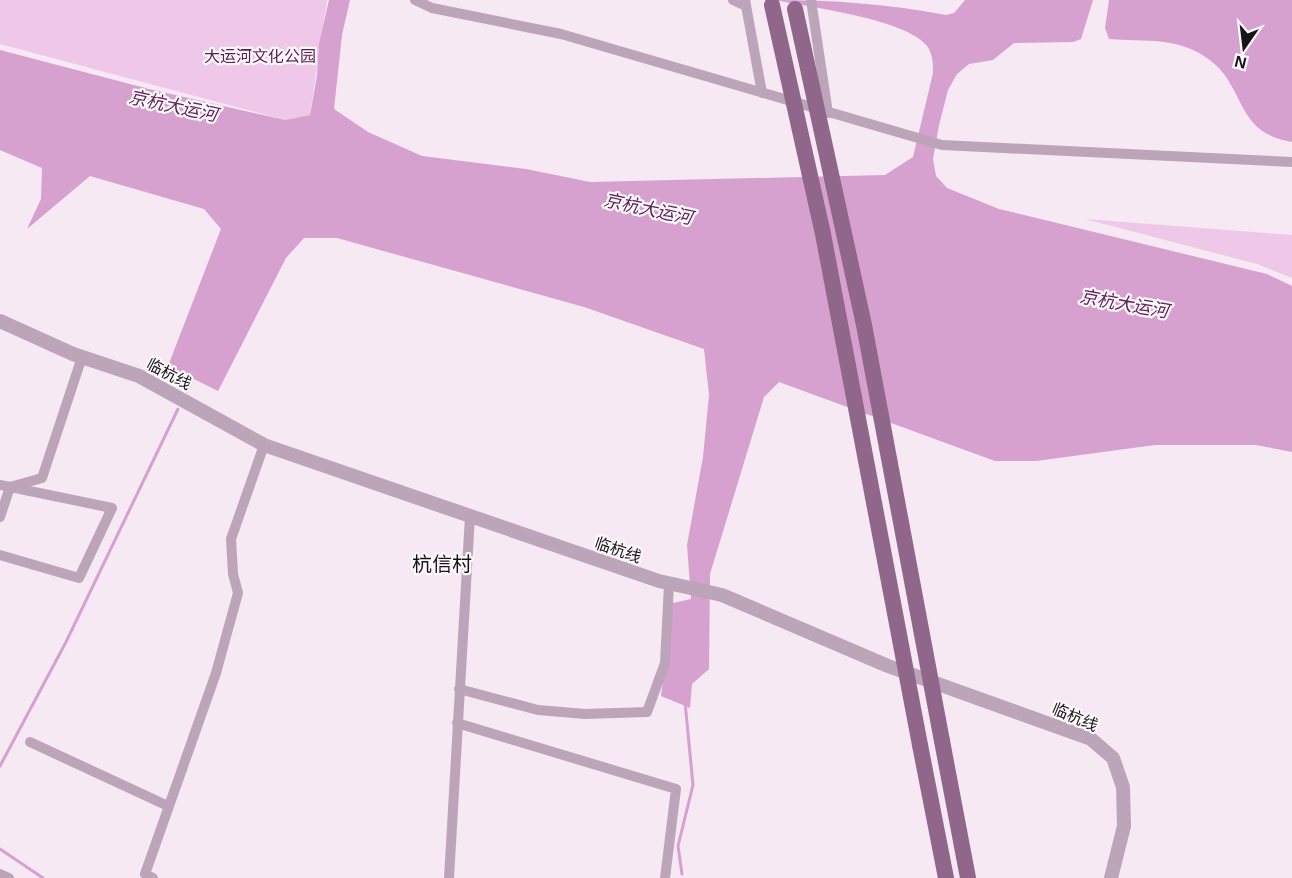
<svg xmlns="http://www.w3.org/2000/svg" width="1292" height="878" font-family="Arial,'Noto Sans SC',sans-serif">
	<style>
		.green { fill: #eec7e9 }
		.water { fill: #d6a0cf }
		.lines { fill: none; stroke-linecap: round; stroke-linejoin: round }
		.stream { stroke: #d6a0cf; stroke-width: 3 }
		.minor { stroke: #bca4b9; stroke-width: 10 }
		.tertiary { stroke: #bca4b9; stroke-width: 14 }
		.primary { stroke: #90668b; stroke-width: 16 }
		.primary-bridge { stroke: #90668b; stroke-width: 16 }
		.labels { text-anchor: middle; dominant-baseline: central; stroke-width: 4.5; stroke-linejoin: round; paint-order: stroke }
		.park-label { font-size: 16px; fill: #5c1c57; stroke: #fef9fd }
		.street-label { font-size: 16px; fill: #171316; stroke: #fef9fd }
		.water-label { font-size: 18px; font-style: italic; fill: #62235d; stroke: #fef9fd }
		.quarter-label { font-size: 20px; fill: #171316; stroke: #fef9fd }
	</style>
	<rect width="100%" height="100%" fill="#f6e9f4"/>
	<!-- green -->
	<path class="green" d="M0,0h327l-17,115 -25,5 -285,-76z
		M1085,219l207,16v43l-35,-14z"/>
	<!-- water -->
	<path class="water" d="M329,0h21l-8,35 -8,74 34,23 54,24 104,13 64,13 295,-7 28,-18 20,-84c0,-9 0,-19 -6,-27 -21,-27 -118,-39 -153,-46 59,0 115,4 172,15l8,-2 11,-13h128l-12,39 -8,3 -59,1 -21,17 -24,4 -12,10 -9,16 -9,35 -6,34 3,17 11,12 52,21 268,65 25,12v166l-36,-7h-101l-119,16h-41l-216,-79 -15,15 -54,177 -1,95 -17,15 -2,24 -29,-12 12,-93 18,-4 -4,-54 16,-88 6,-62 -5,-46 -120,-42 -247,-69h-33l-18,20 -68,133 -50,-25 53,-137 -17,-20 -114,-33 -63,53 14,-30 1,-31 -42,-18v-100l149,39 136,31 25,-5 7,-39 2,-32z
		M1109,0h183v142c-57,-9 -46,-54 -81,-81 -31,-25 -66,-19 -102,-22l-4,-11z"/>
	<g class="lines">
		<!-- stream -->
		<path class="stream" d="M187,391l7,-15
			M0,766l66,-124 112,-233
			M0,849l43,29
			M682,874l-4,-28 15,-61 -8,-83"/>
		<!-- minor -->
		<path class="minor" d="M415,0l17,8 129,26 381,111 350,17
			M733,0l13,6
			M745,0l17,93
			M811,0l17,113
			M0,485l112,23 -33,70 -79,-23
			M0,517l10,-30 32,-9 40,-121
			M459,689l79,21 47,4 62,-2 18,-49 4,-79
			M457,723l219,66 -11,89
			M30,742l138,64
			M0,874l9,4
			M153,878l-8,-4 71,-201 22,-80 -5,-19 -2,-35 33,-94
			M449,878l21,-362"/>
		<!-- tertiary -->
		<path class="tertiary" d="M0,321l73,33 66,22 125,69 395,136 63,14 166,71 203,73 22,19 10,29 1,39 -13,52"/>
		<!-- primary -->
		<path class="primary" d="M942,741l26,137
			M920,745l26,133"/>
		<!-- primary-bridge -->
		<path class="primary-bridge" d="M772,5l51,229 97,511
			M795,9l69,316 78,416"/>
	</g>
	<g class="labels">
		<!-- park labels -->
		<g class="park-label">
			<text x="260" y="56">大运河文化公园</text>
		</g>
		<!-- street labels -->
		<g class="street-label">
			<text transform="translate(169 374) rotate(28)">临杭线</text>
			<text transform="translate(618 550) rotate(19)">临杭线</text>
			<text transform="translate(1075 717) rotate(23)">临杭线</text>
		</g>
		<!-- water labels -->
		<g class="water-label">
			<text transform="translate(173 106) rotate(12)">京杭大运河</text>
			<text transform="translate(648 209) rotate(12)">京杭大运河</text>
			<text transform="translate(1124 304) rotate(10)">京杭大运河</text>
		</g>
		<!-- quarter labels -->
		<g class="quarter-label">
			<text x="442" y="564">杭信村</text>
		</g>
	</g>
	<!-- north arrow -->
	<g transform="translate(1244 48) rotate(194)" stroke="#fef9fd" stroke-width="4.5" paint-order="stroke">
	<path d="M0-4.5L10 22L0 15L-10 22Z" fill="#171316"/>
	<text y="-9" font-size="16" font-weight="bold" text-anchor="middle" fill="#171316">N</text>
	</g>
</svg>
